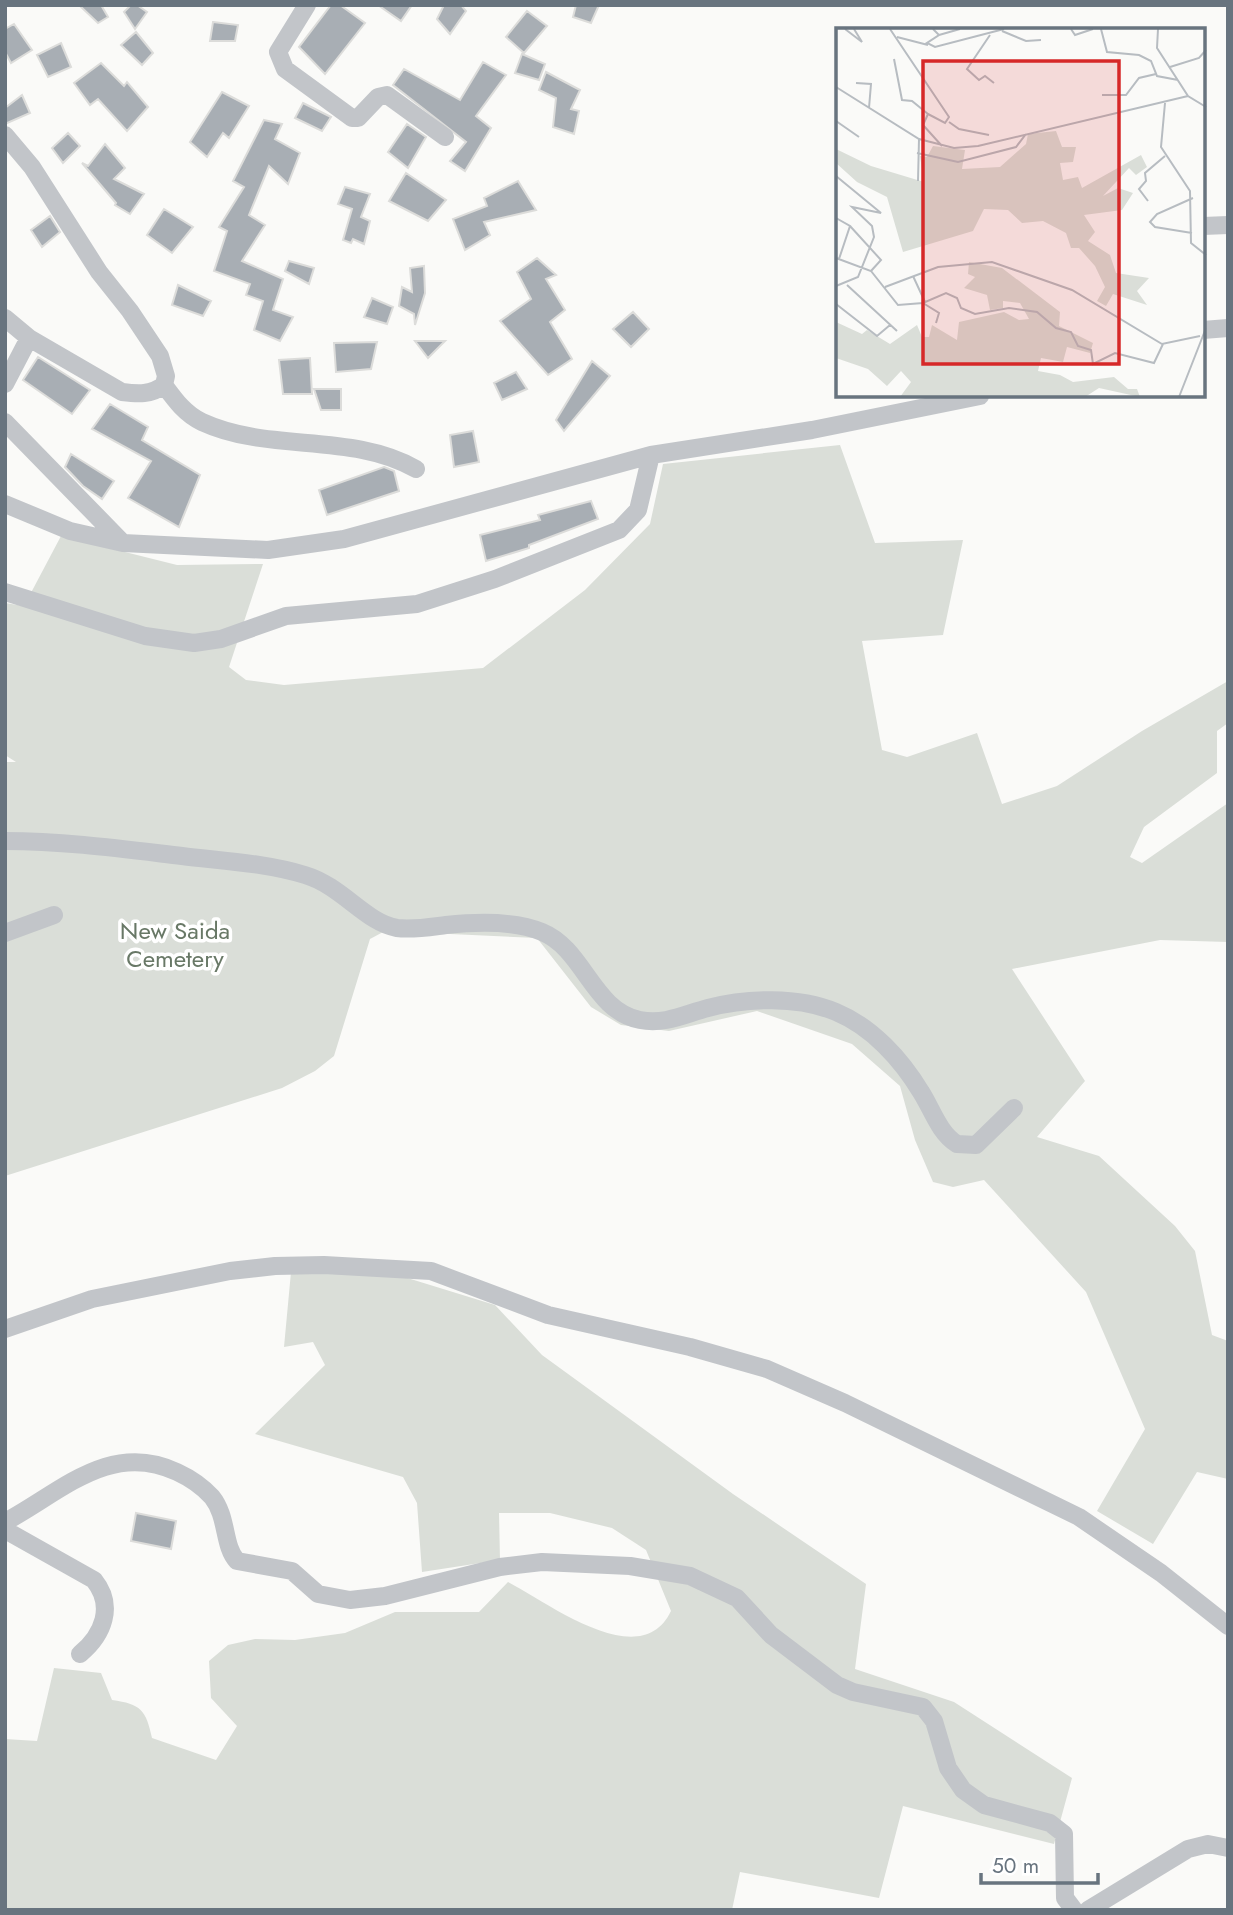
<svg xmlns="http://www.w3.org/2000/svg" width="1233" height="1915" font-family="Jost,sans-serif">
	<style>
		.green { fill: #daded8 }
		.building { fill: #a8aeb4; stroke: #dcdcda; stroke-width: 2 }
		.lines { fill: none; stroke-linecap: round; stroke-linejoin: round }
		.minor { stroke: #c2c5c9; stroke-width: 18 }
		.labels { text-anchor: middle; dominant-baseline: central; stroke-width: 7; stroke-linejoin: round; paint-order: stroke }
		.park-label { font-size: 24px; fill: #687866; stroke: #fff }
		.inset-road { fill: none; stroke: #b7bcc1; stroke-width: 2 }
		.view { fill: #d62828; fill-opacity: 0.15; stroke: #d62828; stroke-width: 3.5 }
		.inset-edge { fill: none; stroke: #68747f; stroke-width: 3.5 }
	</style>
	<rect width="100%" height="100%" fill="#fafaf8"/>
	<!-- green -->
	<path class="green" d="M840,445l35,98 88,-3 -20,95 -81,6 20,109 25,7 70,-24 25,71 55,-18 85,-55 86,-50v42l-11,8v42l-73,54 -14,30 12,6 86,-60v139l-68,-2 -148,29 73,112 -48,56 62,19 76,70 20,25 17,84 16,6v138l-31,-7 -44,72 -56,-33 48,-82 -59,-137 -102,-112 -31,7 -20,-5 -18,-42 -15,-54 -48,-42 -95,-33 -88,20 -48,-6 -30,-18 -54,-69 -152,-7 -15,8 -36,117 -19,15 -33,17 -277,88v-414h11l-11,-7v-152l19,3 37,-70 116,29 86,-1 -34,103 17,13 38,5 199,-17 102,-78 65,-66 13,-60z
		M291,1272h97l107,33 47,50 191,139 133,90 -11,85 99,33 118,76 -18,66 -151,-38 -24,92 -139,-26 -8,38h-727v-171l32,2 17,-73 47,5 11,27c29,4 34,10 40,38l64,22 21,-34 -26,-28 -2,-37 19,-16 27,-6 40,1 50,-7 50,-21h84l29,-30c42,22 133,92 163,29l-25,-61 -34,-22 -62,-15h-51l1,47 -78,12 -5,-69 -14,-26 -148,-43 70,-69 -12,-23 -29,5z"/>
	<!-- building -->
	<path class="building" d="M79,5h22l7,12 -10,6z
		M131,5h6l10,7 -12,17 -11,-17z
		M331,5h9l25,18 -40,51 -26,-27z
		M378,5h34l-11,16z
		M444,5h17l5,6 -16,23 -13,-15z
		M576,5h23l-8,18 -18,-6z
		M527,11l20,15 -23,27 -18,-16z
		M213,22l25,3 -3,16h-25z
		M14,24l18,26 -21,13 -6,-11v-23z
		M136,32l17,21 -11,12 -21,-20z
		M61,43l10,24 -23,10 -11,-22z
		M522,54l23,10 -6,16 -24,-7z
		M483,62l23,13 -30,41 15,12 -26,43 -15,-10 16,-19 -73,-57 11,-16 56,31z
		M101,63l23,23 3,-4 21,25 -21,24 -29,-32 -8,6 -16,-22z
		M546,72l34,18 -9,19 8,2 -5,23 -21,-7 3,-29 -17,-8z
		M222,92l27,14 -20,32 -6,-5 -16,24 -17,-15z
		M22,95l8,18 -25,11v-16z
		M303,103l28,14 -9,14 -27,-13z
		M264,120l18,4 -7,15 25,14 -12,31 -19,-18 -20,49 16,10 -23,36 41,18 -10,31 20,7 -13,24 -26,-11 9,-29 -17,-6 4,-11 -36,-13 13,-40 -8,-4 25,-40 -11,-6z
		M407,124l19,13 -18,31 -20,-16z
		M68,133l12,13 -17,17 -11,-15z
		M105,144l20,24 -11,11 30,15 -14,20 -15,-9 1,-2 -34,-40 6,3z
		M406,173l40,27 -18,21 -39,-20z
		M518,181l18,29 -52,12 6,13 -25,15 -12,-31 34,-13 -3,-8z
		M345,187l25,7 -9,23 9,4 -6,23 -11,-5 -2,4 -8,-3 9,-31 -14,-5z
		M164,209l29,18 -21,26 -25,-18z
		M50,216l10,16 -18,15 -11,-17z
		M537,258l19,17 -10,4 19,31 -15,12 22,37 -24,16 -48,-54 31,-22 -14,-27z
		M289,261l25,7 -5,16 -24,-13z
		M424,266l1,27 -10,32 -1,-11 -15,-8 3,-19 10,5 -2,-24z
		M178,285l33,16 -8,15 -31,-11z
		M372,298l21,9 -6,17 -23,-7z
		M633,312l16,17 -18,18 -18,-18z
		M415,341h30l-17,17z
		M377,342l-6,27 -35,3 -2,-29z
		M38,357l52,33 -18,24 -49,-34z
		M310,358l2,36h-29l-4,-34z
		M592,361l18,15 -46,55 -8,-11z
		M516,372l11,17 -25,11 -8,-17z
		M314,389h27v21h-20z
		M110,404l38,23 -6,13 58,35 -21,52 -51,-29 23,-37 -59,-32z
		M473,431l6,31 -25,5 -4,-32z
		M71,454l43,27 -12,18 -19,-13 -18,-19z
		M384,467l10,4 5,20 -72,24 -8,-25z
		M591,501l7,18 -69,26v3l-43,13 -6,-26 60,-15 -2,-5z
		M136,1513l40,8 -5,28 -40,-8z"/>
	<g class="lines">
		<!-- minor -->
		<path class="minor" d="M307,5l-29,47 7,17 67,49h6l20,-21 9,-2 58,42
			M5,135l27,32 67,105 31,39 30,45 6,20 -2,9c-13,10 -26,9 -42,7l-93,-54 -24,46
			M1203,226l25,-1
			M5,318l24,20
			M1203,330l25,-2
			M164,385c11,15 21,29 38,37 67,31 150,10 214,47
			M5,422l118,121
			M5,504l65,27 53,12 145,7 76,-11 307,-84 161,-25 168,-34
			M5,592l140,44 49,7 27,-4 65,-23 131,-12 78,-25 124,-49 19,-20 13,-55
			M5,841c60,0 118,8 177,15 41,5 84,7 123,19 37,11 61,48 92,53 16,2 33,-1 49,-3 29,-3 68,-5 96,7 42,17 51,79 98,88 25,5 45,-6 68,-12 38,-10 90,-12 128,4 36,15 65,47 85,80 11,17 18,41 36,52l19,1 38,-37
			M5,933l49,-18
			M5,1329l87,-30 138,-28 45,-5 49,-1 107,6 117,44 142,32 77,22 78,34 234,114 82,56 67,53
			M5,1522c55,-29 105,-82 172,-50 13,6 25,14 35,25 16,20 11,49 25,64l55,10 26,23 32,6 35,-4 115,-29 42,-5 88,4 60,10 47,22 34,37 66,50 16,7 70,15 11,14 14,47 15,22 21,15 66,18 14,11 1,64 9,12
			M5,1530l89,50c21,26 9,55 -14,74
			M1088,1910l100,-61 20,-5 20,4"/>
	</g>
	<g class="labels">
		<!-- park labels -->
		<g class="park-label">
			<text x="175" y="930">New Saida<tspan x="175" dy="28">Cemetery</tspan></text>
		</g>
	</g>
	<!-- overview -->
	<g transform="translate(836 28)">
		<rect width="369" height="369" fill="#fafaf8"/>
		<path d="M220,103l6,16h14l-3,15 -13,1 3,17 15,-3 4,11 59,-33 6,12 -11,8 -7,-7 -26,28 15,-8 15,5 -11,17 -38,5 11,17 -7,9 22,14 6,18 33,5 -12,13 10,14 -34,-11 -7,12 -9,-5 8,-14 -10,-21 -16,-18h-8l-5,-15 -23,-12 -21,2 -14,-13 -24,-1 -11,22 -70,21 -16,-55 -30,-15 -21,-19v-14l35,17 53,16 -4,-26 7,1 6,-11 32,4 -3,19 38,-2 26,-23 2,-10zM133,234l33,6 58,44 -1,14 34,17 -3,10 -23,-6 -4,15 -22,-4 -3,13 22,4 13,7 41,-5 14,12h9l3,8 -41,-9 -14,9h-185l11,-15 -10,-11 -14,15 -19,-17 -32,-11v-36l26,12 5,-4 23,14 27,-19 5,12h7l3,-12 25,15 2,-18 45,-10 15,8 10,-1 -9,-16 -17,-2v7l-13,2 -3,-15 -23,-7 11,-11 -7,-3z" fill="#daded8"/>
		<path class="inset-road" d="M9,1l17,13 -8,-13M54,1l59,88 -4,6 -17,-9 -5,11 19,21M97,1l6,6 -12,8 8,4 69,-18M235,1l4,6 18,-6M265,1l6,23 32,3 12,6 6,15 21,4M322,1l-1,19 31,48 18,11M166,3l24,10 15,-1M103,7l21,-6M154,7l-23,34 12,11 6,-4 9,7M61,9l31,8M58,31l8,41 10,1 16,13M334,39l29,-9 7,-8M20,55l15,1 -2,24M0,59l83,52 35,9 24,-2 210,-50M266,67h24l13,-17 17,-4M329,75l-4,44 29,44 1,52 15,12M0,93l23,16M113,94l10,7 30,6M81,125l41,9 58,-15 10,-13M0,148l45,37 -29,-6 20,19 2,11 -16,40 -22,9M82,153l1,-42M312,173l-9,-12 7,-8 -1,-8 20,-17M0,190l14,8 -11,33M14,198l31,34 -10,11M356,205l-37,-6 -5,-5 7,-8 36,-16M0,230l35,13 27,34 25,-2 23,-10 11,5 4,10 14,6 34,-6 28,4 19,16 15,4 7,14 13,4 2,14 22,-11 39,10 9,-19M77,248l12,26M11,257l50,46M49,259l53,-20 54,-5 80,28 90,54 38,-8M87,275l16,10 -3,10M0,276l41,32 13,-11M343,369l27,-69"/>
		<path class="view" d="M87,33h196v303h-196z"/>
		<rect width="369" height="369" class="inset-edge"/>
	</g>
	<!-- border -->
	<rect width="1233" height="1915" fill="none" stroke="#68747f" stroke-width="14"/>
	<!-- scale -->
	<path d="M981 1873v10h117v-10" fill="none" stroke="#68747f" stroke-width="3.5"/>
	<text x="992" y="1873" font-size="21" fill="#68747f" stroke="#ffffff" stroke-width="5" paint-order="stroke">50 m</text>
</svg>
